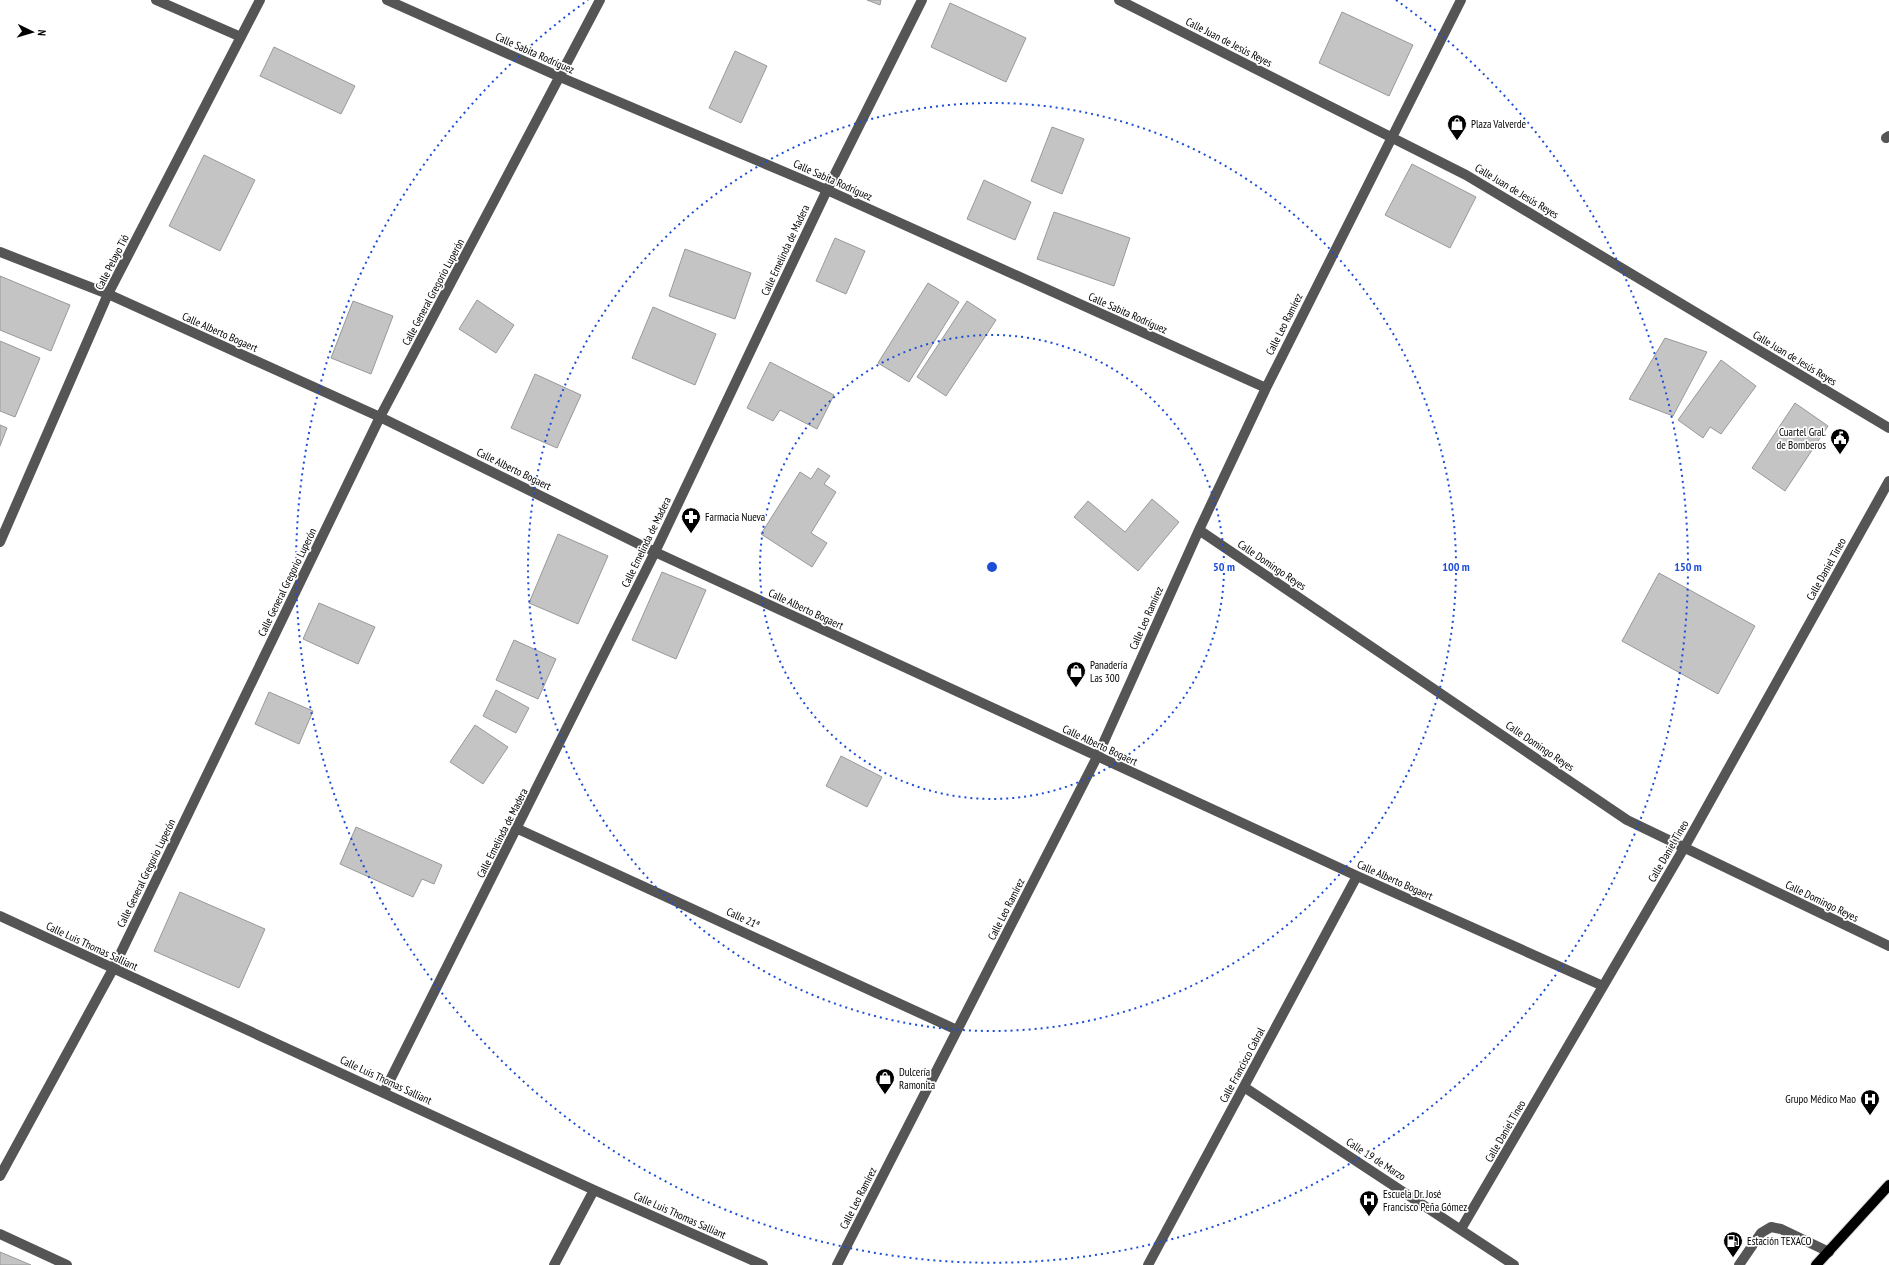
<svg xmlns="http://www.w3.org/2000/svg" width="1889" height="1265" font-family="'PT Sans Narrow',sans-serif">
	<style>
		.building { fill: #c4c4c4; stroke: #999 }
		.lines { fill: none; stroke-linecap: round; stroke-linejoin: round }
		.major-casing { stroke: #dbdbdb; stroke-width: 12 }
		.minor { stroke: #555; stroke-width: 10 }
		.major { stroke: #000; stroke-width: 10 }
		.ring { fill: none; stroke: #1d4ed8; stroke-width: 2; stroke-dasharray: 2 4 }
		.labels { text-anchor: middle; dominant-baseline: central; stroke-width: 3.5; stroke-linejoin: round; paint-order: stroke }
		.street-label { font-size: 11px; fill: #000; stroke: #fff }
		.poi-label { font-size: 11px; fill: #000; stroke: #fff; text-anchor: start }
		.centre { fill: #1d4ed8; stroke: #fff; stroke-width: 2 }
		.ring-label { font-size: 12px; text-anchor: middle; font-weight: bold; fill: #1d4ed8; stroke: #fff; stroke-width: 3.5; stroke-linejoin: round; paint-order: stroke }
	</style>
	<rect width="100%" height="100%" fill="#fff"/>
	<!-- building -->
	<path class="building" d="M867,0h14l-1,5z
		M950,3l76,35 -20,44 -75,-35z
		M1342,12l71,33 -24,51 -70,-33z
		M274,47l81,39 -14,28 -81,-38z
		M735,51l32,15 -26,57 -32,-15z
		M1052,127l32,12 -22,55 -31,-13z
		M204,155l51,25 -35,71 -51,-25z
		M1412,164l64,33 -26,51 -65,-33z
		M984,180l47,22 -16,38 -48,-21z
		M1054,212l76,26 -16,48 -77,-27z
		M835,238l30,13 -19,43 -30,-13z
		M685,249l66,24 -16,46 -66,-23z
		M0,276l70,29 -19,46 -51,-21z
		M928,283l31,19 -50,80 -31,-19z
		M477,300l37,25 -18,28 -37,-24z
		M353,301l40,15 -22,58 -40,-16z
		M967,301l29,19 -50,76 -29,-19z
		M653,307l63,27 -21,51 -63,-27z
		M1665,338l42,14 -34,64 -44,-17z
		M0,341l40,17 -25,59 -15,-6z
		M1721,360l35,26 -35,48 -11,-7 -7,11 -25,-18z
		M770,362l64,33 -17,34 -37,-19 -7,11 -26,-13z
		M535,374l46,21 -24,53 -46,-20z
		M1795,403l33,23 -43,65 -33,-23z
		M0,425l7,3 -7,18z
		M818,468l12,8 -6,8 12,8 -25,41 16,10 -15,24 -51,-33 39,-62 11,7z
		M1152,499l27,23 -41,49 -64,-54 14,-16 37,31z
		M558,534l50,22 -30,68 -49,-21z
		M662,572l44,18 -30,69 -44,-19z
		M1659,573l96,53 -37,68 -96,-53z
		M319,603l56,24 -17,37 -55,-25z
		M514,640l42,19 -18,40 -42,-19z
		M496,690l33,18 -13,25 -33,-17z
		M269,692l44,19 -14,33 -44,-20z
		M475,725l33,22 -25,37 -33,-22z
		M841,756l41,21 -15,30 -41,-21z
		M356,827l86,38 -8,19 -12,-5 -9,18 -73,-33z
		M180,892l85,37 -26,59 -85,-37z
		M0,1252l31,13h-31z"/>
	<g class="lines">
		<!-- major casing -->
		<g class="major-casing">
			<path id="major" d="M1816,1265l73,-80"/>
		</g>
		<!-- minor -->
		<path class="minor" d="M156,0l85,37
			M387,0l173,77 267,113 439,198
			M1119,0l347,175 423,253
			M1886,138l3,-2
			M0,252l108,42 272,123 275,135 702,324 246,110
			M1199,530l428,290 262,126
			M0,542l108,-248 152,-294
			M518,829l439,201
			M0,916l594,274 169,75
			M1244,1087l270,178
			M384,1092l271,-540 172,-362 95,-190
			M0,1176l113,-207 267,-552 220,-417
			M1461,1229l223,-381 205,-367
			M0,1234l67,31
			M554,1265l40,-75
			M837,1265l260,-508 102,-227 67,-142 195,-388
			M1148,1265l209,-389
			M1739,1265l22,-32 10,-6 10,2 48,23"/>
		<!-- major -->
		<use href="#major" class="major"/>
	</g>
	<!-- distance rings -->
	<g class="ring">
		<circle cx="992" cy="567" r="232"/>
		<circle cx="992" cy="567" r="464"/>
		<path d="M1396 0A696 696 0 1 1 588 0"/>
	</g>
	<!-- icons -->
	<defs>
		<g id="shop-pin" transform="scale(1)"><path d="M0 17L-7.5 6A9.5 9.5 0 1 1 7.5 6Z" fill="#000" stroke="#fff"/><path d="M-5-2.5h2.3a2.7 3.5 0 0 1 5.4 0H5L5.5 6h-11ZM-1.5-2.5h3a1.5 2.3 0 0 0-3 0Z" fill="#fff"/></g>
		<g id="civic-pin" transform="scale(1)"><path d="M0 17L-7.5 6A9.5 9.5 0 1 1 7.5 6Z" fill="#000" stroke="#fff"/><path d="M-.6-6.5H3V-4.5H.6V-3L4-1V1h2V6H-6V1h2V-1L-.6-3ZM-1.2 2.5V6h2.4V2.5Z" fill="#fff"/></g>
		<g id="pharmacy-pin" transform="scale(1)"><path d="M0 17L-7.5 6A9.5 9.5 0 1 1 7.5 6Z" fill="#000" stroke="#fff"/><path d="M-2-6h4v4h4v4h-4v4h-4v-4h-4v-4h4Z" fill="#fff"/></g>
		<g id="hospital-pin" transform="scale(1)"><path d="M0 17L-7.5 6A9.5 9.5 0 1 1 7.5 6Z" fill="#000" stroke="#fff"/><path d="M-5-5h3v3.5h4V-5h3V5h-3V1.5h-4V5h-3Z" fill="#fff"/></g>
		<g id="fuel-pin" transform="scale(1)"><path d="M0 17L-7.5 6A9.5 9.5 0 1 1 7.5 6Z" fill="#000" stroke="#fff"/><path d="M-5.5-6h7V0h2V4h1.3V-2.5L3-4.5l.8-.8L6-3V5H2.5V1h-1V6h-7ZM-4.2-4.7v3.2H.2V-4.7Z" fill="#fff"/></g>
	</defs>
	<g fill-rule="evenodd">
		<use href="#shop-pin" x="1457" y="124"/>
		<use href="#civic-pin" x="1840" y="438"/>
		<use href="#pharmacy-pin" x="691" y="517"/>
		<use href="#shop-pin" x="1076" y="671"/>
		<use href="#shop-pin" x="885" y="1078"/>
		<use href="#hospital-pin" x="1870" y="1099"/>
		<use href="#hospital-pin" x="1369" y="1200"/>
		<use href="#fuel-pin" x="1733" y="1241"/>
	</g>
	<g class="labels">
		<!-- street labels -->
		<g class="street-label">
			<text transform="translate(1229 42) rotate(27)">Calle Juan de Jesús Reyes</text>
			<text transform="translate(535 53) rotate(24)">Calle Sabita Rodríguez</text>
			<text transform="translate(833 180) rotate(24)">Calle Sabita Rodríguez</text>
			<text transform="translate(1517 191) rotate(31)">Calle Juan de Jesús Reyes</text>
			<text transform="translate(785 250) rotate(-65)">Calle Emelinda de Madera</text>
			<text transform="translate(112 262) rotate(-63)">Calle Pelayo Tió</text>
			<text transform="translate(433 292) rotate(-62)">Calle General Gregorio Luperón</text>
			<text transform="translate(1128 313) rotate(24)">Calle Sabita Rodríguez</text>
			<text transform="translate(1284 324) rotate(-63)">Calle Leo Ramírez</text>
			<text transform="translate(220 332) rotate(24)">Calle Alberto Bogaert</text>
			<text transform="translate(1795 358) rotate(31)">Calle Juan de Jesús Reyes</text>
			<text transform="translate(514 469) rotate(26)">Calle Alberto Bogaert</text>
			<text transform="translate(646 542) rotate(-64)">Calle Emelinda de Madera</text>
			<text transform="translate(1272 565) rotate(34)">Calle Domingo Reyes</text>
			<text transform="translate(1826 569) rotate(-61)">Calle Daniel Tineo</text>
			<text transform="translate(287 582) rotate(-64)">Calle General Gregorio Luperón</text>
			<text transform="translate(806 609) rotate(25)">Calle Alberto Bogaert</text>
			<text transform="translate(1146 618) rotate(-66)">Calle Leo Ramírez</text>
			<text transform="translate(1100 745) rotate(25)">Calle Alberto Bogaert</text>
			<text transform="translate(1540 746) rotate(34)">Calle Domingo Reyes</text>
			<text transform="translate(502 833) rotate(-63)">Calle Emelinda de Madera</text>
			<text transform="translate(1668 851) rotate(-60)">Calle Daniel Tineo</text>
			<text transform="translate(146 873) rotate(-64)">Calle General Gregorio Luperón</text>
			<text transform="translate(1395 880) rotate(24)">Calle Alberto Bogaert</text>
			<text transform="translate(1822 901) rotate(26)">Calle Domingo Reyes</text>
			<text transform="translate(1006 909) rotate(-63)">Calle Leo Ramírez</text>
			<text transform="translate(743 918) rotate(25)">Calle 21ª</text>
			<text transform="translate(92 946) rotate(25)">Calle Luis Thomas Salliant</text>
			<text transform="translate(1242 1065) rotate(-62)">Calle Francisco Cabral</text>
			<text transform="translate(386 1080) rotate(25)">Calle Luis Thomas Salliant</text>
			<text transform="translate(1505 1131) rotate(-60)">Calle Daniel Tineo</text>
			<text transform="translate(1376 1159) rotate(33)">Calle 19 de Marzo</text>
			<text transform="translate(858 1198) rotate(-63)">Calle Leo Ramírez</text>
			<text transform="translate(680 1215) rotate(24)">Calle Luis Thomas Salliant</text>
		</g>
		<!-- poi labels -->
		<g class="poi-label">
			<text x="1471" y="124">Plaza Valverde</text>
			<text x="1826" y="432" text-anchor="end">Cuartel Gral.<tspan x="1826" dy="13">de Bomberos</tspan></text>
			<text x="705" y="517">Farmacia Nueva</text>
			<text x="1090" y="665">Panadería<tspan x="1090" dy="13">Las 300</tspan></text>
			<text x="899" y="1072">Dulcería<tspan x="899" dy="13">Ramonita</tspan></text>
			<text x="1856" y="1099" text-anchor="end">Grupo Médico Mao</text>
			<text x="1383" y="1194">Escuela Dr. José<tspan x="1383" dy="13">Francisco Peña Gómez</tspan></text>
			<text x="1747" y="1241">Estación TEXACO</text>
		</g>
	</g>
	<circle cx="992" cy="567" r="6" class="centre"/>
	<g class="ring-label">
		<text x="1224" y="571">50 m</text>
		<text x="1456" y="571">100 m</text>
		<text x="1688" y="571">150 m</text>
	</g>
	<!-- north arrow -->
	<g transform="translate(32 32) rotate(95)" stroke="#ffffff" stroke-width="3" paint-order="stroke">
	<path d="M0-3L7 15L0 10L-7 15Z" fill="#000000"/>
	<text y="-6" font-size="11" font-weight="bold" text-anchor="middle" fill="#000000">N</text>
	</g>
</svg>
